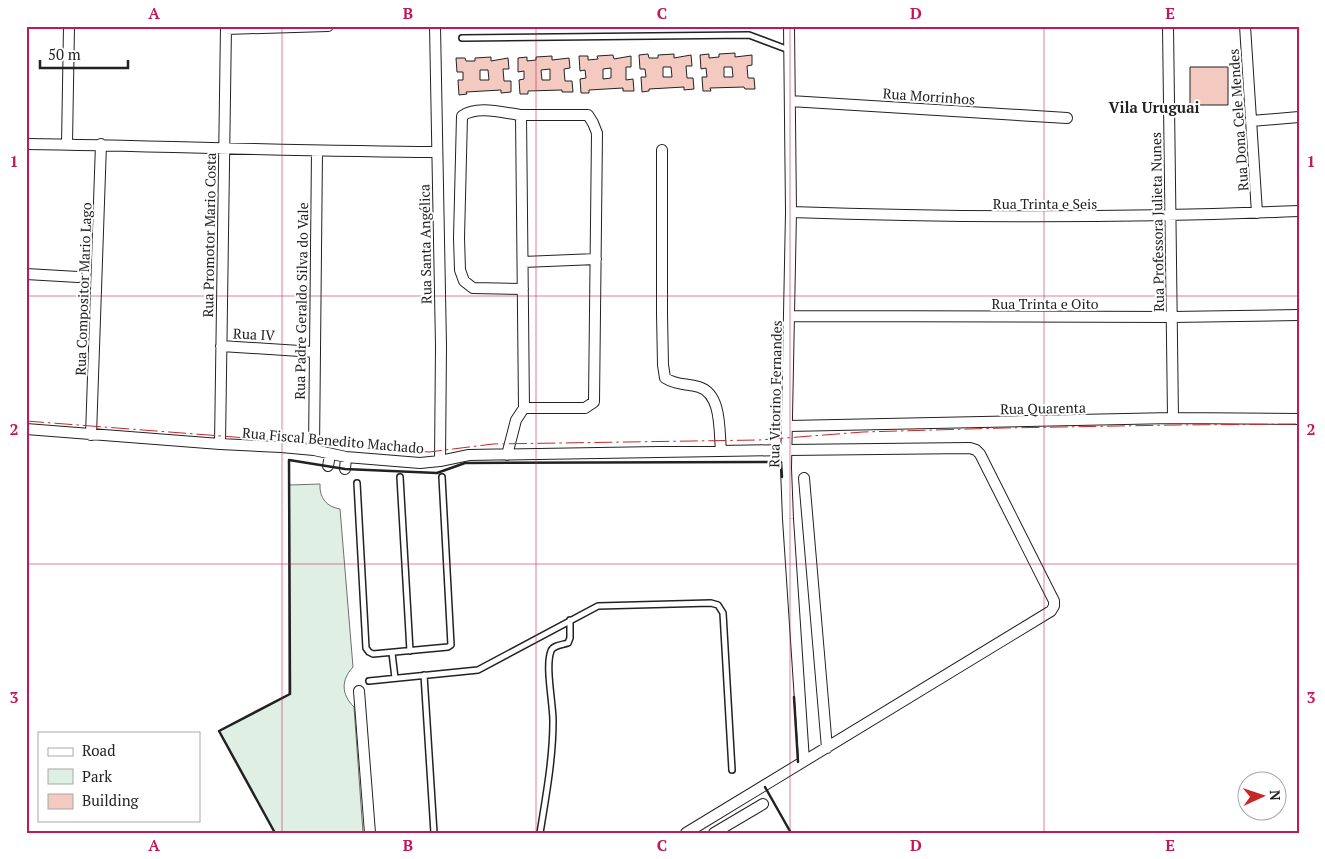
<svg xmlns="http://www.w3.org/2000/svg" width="1325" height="859" font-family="'PT Serif',serif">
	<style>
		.green { fill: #e0efe3; stroke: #6f6f6f }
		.building { fill: #f3c9c0; stroke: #222; fill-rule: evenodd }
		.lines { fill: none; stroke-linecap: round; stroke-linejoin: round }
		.service-casing { stroke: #222; stroke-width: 8 }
		.minor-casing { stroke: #222; stroke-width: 12 }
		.service { stroke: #fff; stroke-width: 5 }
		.minor { stroke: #fff; stroke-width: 10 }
		.wall { stroke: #222; stroke-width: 2.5 }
		.power { stroke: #c62828; stroke-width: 1; stroke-dasharray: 18 4 2.5 4; stroke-linecap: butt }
		.grid { fill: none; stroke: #c2185b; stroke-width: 1; stroke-opacity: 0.55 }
		.labels { text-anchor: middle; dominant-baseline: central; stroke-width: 4; stroke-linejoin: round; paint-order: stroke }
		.street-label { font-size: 14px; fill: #222; stroke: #fff }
		.neighbourhood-label { font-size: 15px; font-weight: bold; fill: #222; stroke: #fff }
		.neatline { fill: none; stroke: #c2185b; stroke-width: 2 }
		.grid-label { font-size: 16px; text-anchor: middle; font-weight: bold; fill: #c2185b }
	</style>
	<rect width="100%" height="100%" fill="#fff"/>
	<!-- green -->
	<path class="green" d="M320,484c-1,14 7,23 20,25l13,158c-12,13 -12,27 1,40l9,126h-88l-56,-102 70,-37v-209z"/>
	<!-- building -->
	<path class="building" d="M735,53v4l17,-2v10l-5,1 1,12h6l1,11h-10l-1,-2 -34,1 1,3h-8l-1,-14h5l-1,-9 -5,1 -1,-14 9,-1v4l10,-1v-3zM724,67h8l1,10h-9z
		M648,54l1,4h9v-3l16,-1v4l17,-3 1,11h-6l1,12h6l1,11 -10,1v-3l-35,2v2l-7,1 -1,-15h5l-1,-8h-5l-1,-14zM663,67h8l1,10h-9z
		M613,55l1,4 17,-3v11h-5v13l7,-1 1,12h-11v-3l-34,2v3h-8l-1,-14 6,-1 -1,-8 -5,1 -1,-15h9v4l10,-1 -1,-3zM611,68v10l-8,1v-10z
		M552,56v4l17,-2 1,10 -6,1 1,12h7l1,11h-11v-2l-34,1v3h-8l-1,-14 5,-1v-8l-6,1v-14l9,-1v4l9,-1v-3zM550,69v11h-8l-1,-10z
		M491,57v4l17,-3 1,11h-6l1,12h7v11l-10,1v-3l-35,2 1,2 -8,1 -1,-15h5v-8h-6l-1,-14h9l1,3h9v-3zM480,70h8l1,10h-9z
		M1190,67h38v38h-38z"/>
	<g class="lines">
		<!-- service casing -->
		<g class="service-casing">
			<path id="service" d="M462,38l287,-3 40,15
				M400,477l10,174
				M357,483l9,165 3,4 4,2 75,-7 3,-2 -9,-168
				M392,653l3,25
				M424,675l10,158
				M369,681l109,-11 120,-64 113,-3 7,2 5,8 9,157
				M540,833c6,-37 13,-75 13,-112 0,-18 -8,-55 -2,-70 2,-6 11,-6 17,-8l2,-5v-18"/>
		</g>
		<!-- minor casing -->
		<g class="minor-casing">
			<path id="minor" d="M435,26l6,320 -1,115
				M789,26l2,186 -5,256 2,51 16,242
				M1168,26l5,392
				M1245,26l12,187
				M226,29l102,-3
				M790,101l277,17
				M521,115c-17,-2 -44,-10 -59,1l-3,122 1,32 4,11 9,7 50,1
				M1251,121l48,-4
				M26,144c137,2 274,7 411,8
				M67,144l2,-118
				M662,150v164l1,51 2,13c13,8 21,5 34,9 23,7 20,44 22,64
				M791,212c170,6 338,6 508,-1
				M523,262l73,-3
				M26,274l52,3
				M790,316l382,1 127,-2
				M221,346l94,6
				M788,426l385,-8 126,1
				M26,429l194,15 61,3 33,3 32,7 74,6 20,-2 29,-6 318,-5 183,-2 6,2 4,4 74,147v5l-3,5 -365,222
				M91,435l10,-291
				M220,444l6,-418
				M314,450l3,-299
				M507,455l9,-35 8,-12 -3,-293h67l5,8 4,10 -3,269 -9,6h-61
				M328,466l2,-11
				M345,469l1,-12
				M804,478l23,270
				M359,691l11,142
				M714,833l49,-29"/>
		</g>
		<!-- service -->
		<use href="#service" class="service"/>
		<!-- minor -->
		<use href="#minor" class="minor"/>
		<!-- wall -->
		<path class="wall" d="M794,697l4,65
			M765,787l26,46
			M275,833l-56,-102 71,-37 -1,-234 56,9 92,4 28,-10 316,-1 1,15"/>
		<!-- power -->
		<path class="power" d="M26,421l403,31 64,-8 266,-4 104,-8 141,-4 172,-3 123,-1"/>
	</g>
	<!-- grid -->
	<path class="grid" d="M282,26v807M536,26v807M790,26v807M1044,26v807M26,296h1273M26,564h1273"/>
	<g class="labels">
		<!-- street labels -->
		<g class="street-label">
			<text transform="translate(929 96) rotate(4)">Rua Morrinhos</text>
			<text transform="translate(1238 120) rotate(-94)">Rua Dona Cele Mendes</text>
			<text x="1045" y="203">Rua Trinta e Seis</text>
			<text transform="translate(1157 222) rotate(-91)">Rua Professora Julieta Nunes</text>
			<text transform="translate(209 235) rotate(-89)">Rua Promotor Mario Costa</text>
			<text transform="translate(425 244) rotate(-91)">Rua Santa Angélica</text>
			<text transform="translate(83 289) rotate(-88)">Rua Compositor Mario Lago</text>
			<text transform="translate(301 301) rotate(-89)">Rua Padre Geraldo Silva do Vale</text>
			<text x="1045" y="303">Rua Trinta e Oito</text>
			<text transform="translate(254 334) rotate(3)">Rua IV</text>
			<text transform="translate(775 394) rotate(-89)">Rua Vitorino Fernandes</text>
			<text transform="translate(1043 408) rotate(-1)">Rua Quarenta</text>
			<text transform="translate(333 440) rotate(5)">Rua Fiscal Benedito Machado</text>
		</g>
		<!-- neighbourhood labels -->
		<g class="neighbourhood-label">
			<text x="1154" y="107">Vila Uruguai</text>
		</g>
	</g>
	<!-- border -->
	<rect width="1325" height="859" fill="none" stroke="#ffffff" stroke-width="55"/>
	<!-- legend -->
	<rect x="38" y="732" width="162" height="90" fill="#ffffff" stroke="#a7a7a7"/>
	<rect x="48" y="748" width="25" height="8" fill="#ffffff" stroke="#a7a7a7"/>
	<text x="82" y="756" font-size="15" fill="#222222">Road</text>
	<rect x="48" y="769" width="25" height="15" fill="#e0efe3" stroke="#a7a7a7"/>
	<text x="82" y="782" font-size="15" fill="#222222">Park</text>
	<rect x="48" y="794" width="25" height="15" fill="#f3c9c0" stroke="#a7a7a7"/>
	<text x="82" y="806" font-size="15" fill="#222222">Building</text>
	<!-- north arrow -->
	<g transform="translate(1262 796) rotate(87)"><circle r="24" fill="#ffffff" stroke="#a7a7a7"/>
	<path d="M0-4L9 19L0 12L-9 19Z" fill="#c62828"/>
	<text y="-8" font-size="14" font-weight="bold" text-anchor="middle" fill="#222222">N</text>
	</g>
	<!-- scale -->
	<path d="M40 60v8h88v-8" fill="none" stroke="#222222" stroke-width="2.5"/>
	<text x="48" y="60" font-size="15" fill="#222222" stroke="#ffffff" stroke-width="4" paint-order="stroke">50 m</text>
	<rect x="28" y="28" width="1270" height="804" class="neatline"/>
	<g class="grid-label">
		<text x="154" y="19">A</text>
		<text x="408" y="19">B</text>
		<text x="662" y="19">C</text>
		<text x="916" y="19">D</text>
		<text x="1170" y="19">E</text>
		<text x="14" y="167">1</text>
		<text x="1311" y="167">1</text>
		<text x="14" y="435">2</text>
		<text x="1311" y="435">2</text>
		<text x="14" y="703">3</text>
		<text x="1311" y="703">3</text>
		<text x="154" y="851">A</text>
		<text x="408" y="851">B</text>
		<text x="662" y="851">C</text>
		<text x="916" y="851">D</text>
		<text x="1170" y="851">E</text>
	</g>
</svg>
